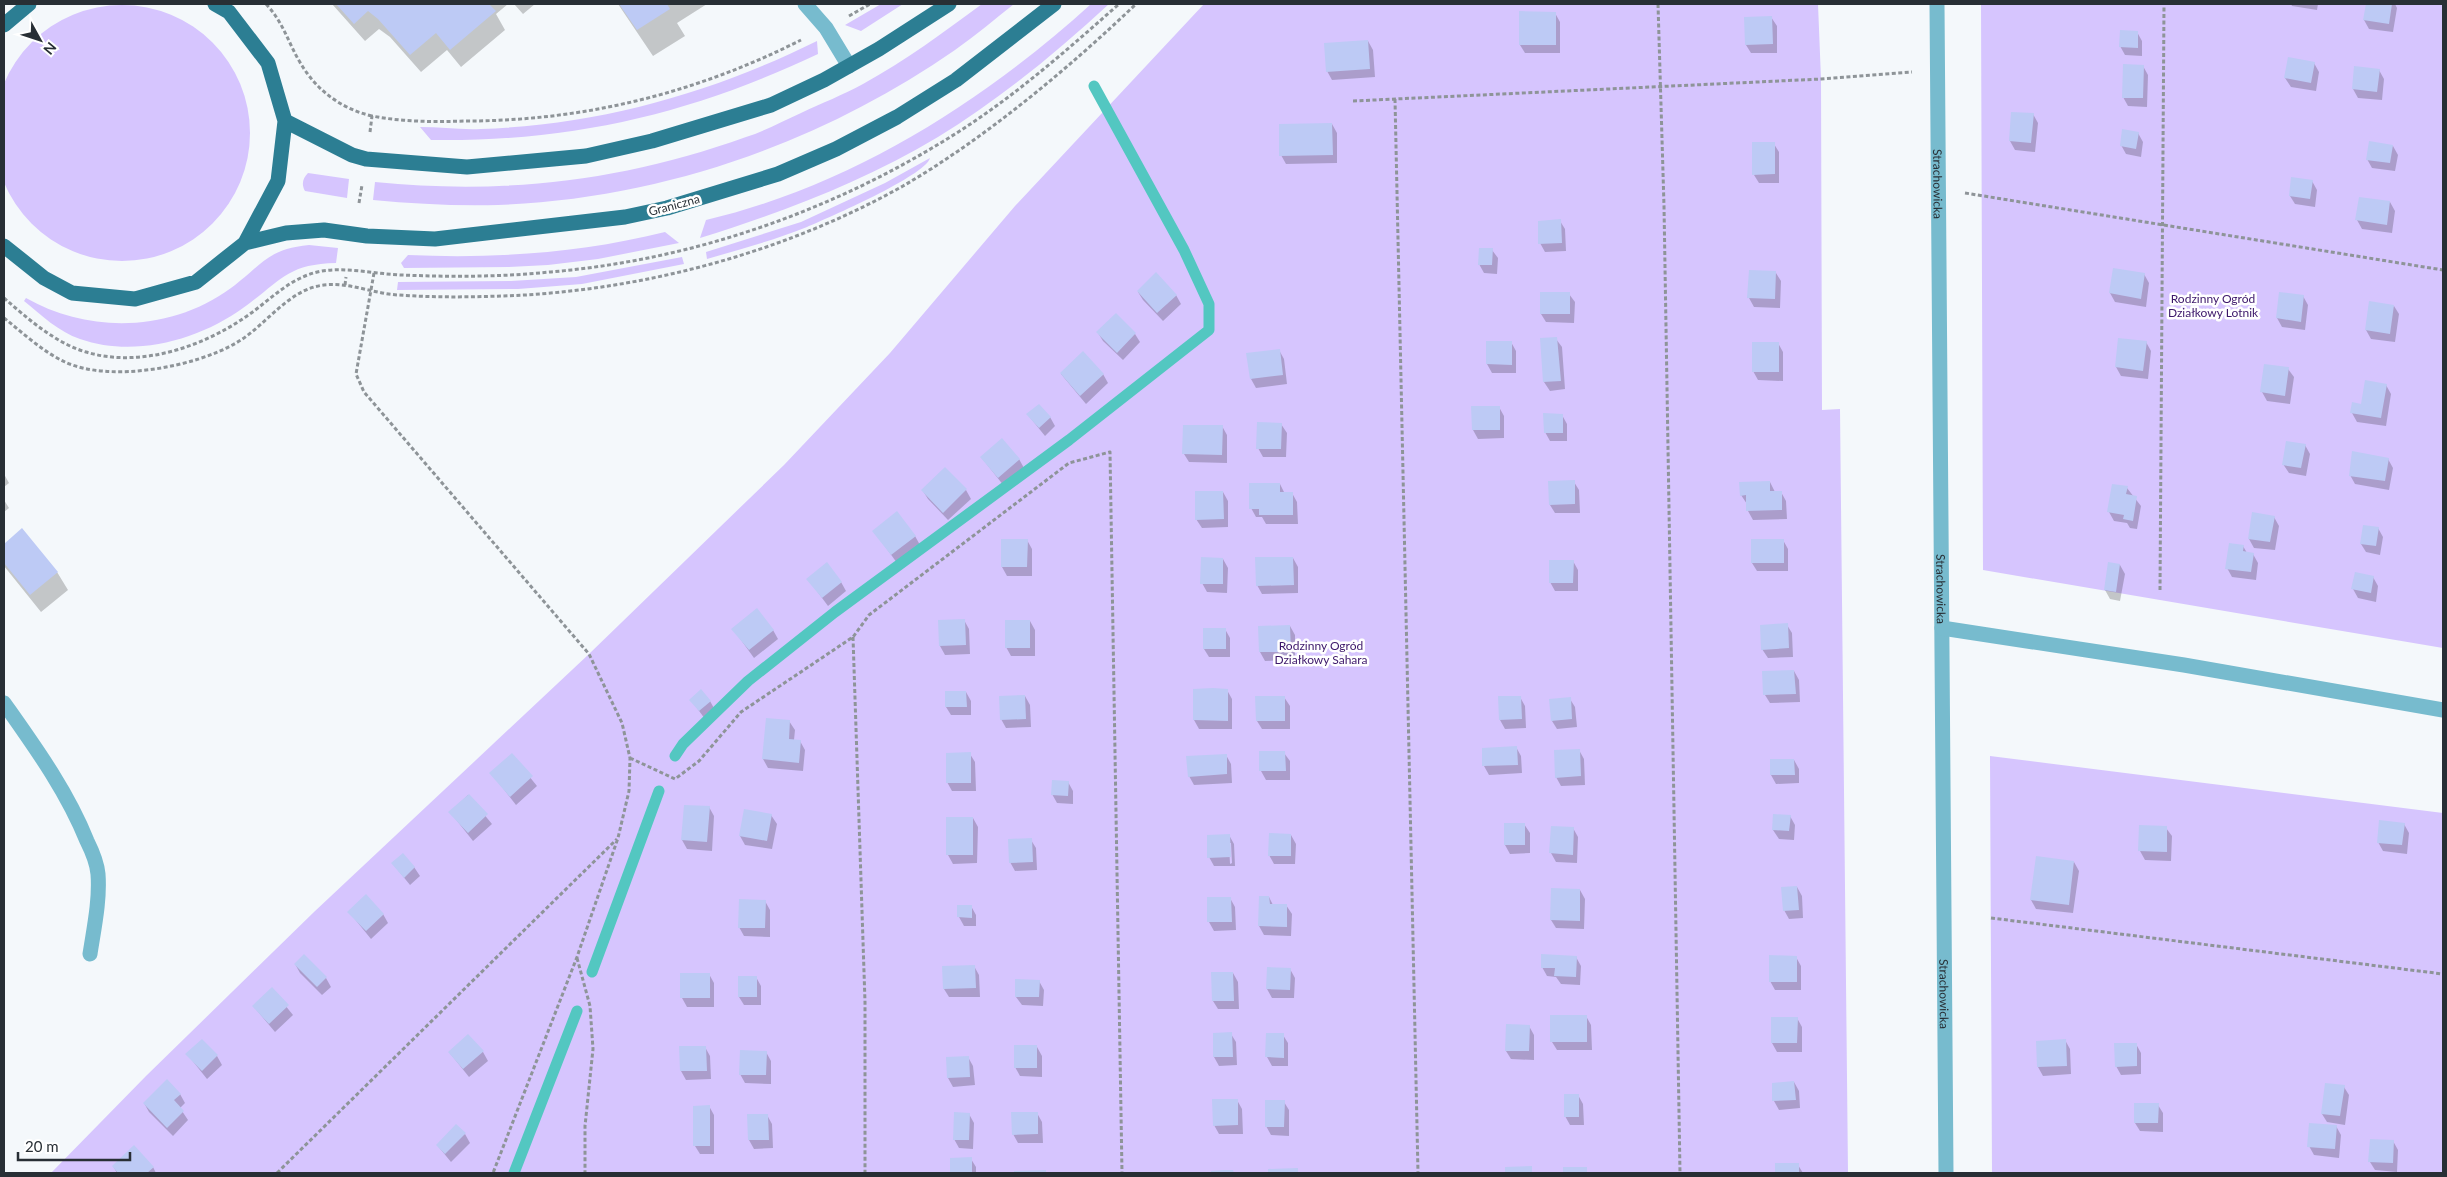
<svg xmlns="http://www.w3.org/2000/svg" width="2447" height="1177" font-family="Lato,sans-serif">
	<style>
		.green { fill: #d6c5fe }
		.shadow { fill: #0003; fill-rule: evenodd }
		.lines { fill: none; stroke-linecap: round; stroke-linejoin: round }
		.stream { stroke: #53c7c1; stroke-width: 11 }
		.building { fill: #bdcaf5 }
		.path { stroke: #8e9498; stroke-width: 3; stroke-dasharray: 4 2.5; stroke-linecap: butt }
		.minor { stroke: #77bbce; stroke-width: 15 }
		.major { stroke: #2c7e93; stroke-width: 15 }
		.labels { text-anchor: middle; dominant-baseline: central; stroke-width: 5; stroke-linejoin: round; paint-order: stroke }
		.street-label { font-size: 12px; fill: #282f35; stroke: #fff }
		.park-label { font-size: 12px; fill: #3c176a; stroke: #fff }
	</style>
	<rect width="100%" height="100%" fill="#f4f8fb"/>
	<!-- green -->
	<path class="green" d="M881,4h22l-42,27 -16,-6z
		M982,4h32c-19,15 -39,32 -59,46 -134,93 -294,149 -457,155 -42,1 -84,-1 -125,-5l2,-18c129,13 249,-1 371,-45 19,-6 37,-16 55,-24 21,-10 42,-18 62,-29 42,-23 81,-52 119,-80z
		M1091,4h18c-53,49 -109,95 -171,133 -75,45 -155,75 -238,101l6,-18c144,-34 276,-117 385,-216z
		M1204,4h614l3,75 1,331 18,-1 8,764h-1797l95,-97 168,-164 275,-258 195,-189 106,-112 125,-147z
		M1981,4h462v644l-460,-78z
		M-6 133a128 128 0 1 1 256 0a128 128 0 1 1-256 0Z
		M817,41l1,13c-127,60 -246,88 -387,86l-11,-13c20,0 41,3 61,2 118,-4 231,-36 336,-88z
		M930,158c-5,18 -102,60 -123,69 -32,13 -66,22 -100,32l-1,-7 95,-30 84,-39z
		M308,173l41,6 -2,19 -42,-7c-4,-7 -2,-13 3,-18z
		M665,232l14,11 -81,16 -50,6 -39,2 -105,1 -3,-5 7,-8c86,4 173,-2 257,-23z
		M309,245l29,3 -2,15c-50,1 -56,19 -93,45 -44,32 -109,50 -163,31 -21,-7 -39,-24 -56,-38l2,-3c63,36 145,34 205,-10 31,-23 36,-39 78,-43z
		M682,257l2,7 -102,20 -64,5 -121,1 1,-8 113,-1 65,-4z
		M1990,756l453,57v360h-451z"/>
	<!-- shadow -->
	<path class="shadow" d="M332,4h176l-12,10 9,16 -44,37 -14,-17 -26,22 -31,-35 -11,-8 -14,12z
		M514,4h21l-12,10z
		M618,4h89l-30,19 8,13 -32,20z
		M2291,4h27l-1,6 -25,-4z
		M2367,4h28l2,4 -4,24 -24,-3 -5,-9z
		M1555,13l5,9v31h-35l-5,-8z
		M1771,17l6,9v27h-26l-5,-8z
		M2137,32l5,9v15l-17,-1 -5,-9z
		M1368,41l5,9 2,27 -43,3 -5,-9z
		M2314,63l5,9 -3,19 -25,-4 -6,-9z
		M2143,66l5,9 -1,32 -19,-1 -5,-9z
		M2379,70l5,9 -2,21 -24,-2 -5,-9z
		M2033,114l5,9 -3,29 -20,-2 -5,-9z
		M1332,124l5,9v30l-51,1 -5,-9z
		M2138,133l5,9 -2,15 -15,-3 -5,-9z
		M1774,144l5,8v31h-20l-5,-8z
		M2393,146l5,9 -3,16 -23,-3 -5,-9z
		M2312,181l5,9 -2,17 -20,-3 -5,-8z
		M2390,202l5,9 -3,22 -30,-4 -5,-9z
		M1560,221l5,8 1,22 -21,1 -5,-9z
		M1492,250l6,8 -1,16 -13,-1 -5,-9z
		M1776,273l5,8 -1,27 -26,-1 -5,-9z
		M2144,274l5,9 -3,24 -31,-5 -5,-9z
		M1138,292l38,3 5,9 -18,17 -20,-21z
		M1569,294l6,8 -1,21 -28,-1 -5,-8z
		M2303,296l5,9 -3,25 -23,-3 -5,-9z
		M2394,306l5,8 -4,28 -24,-3 -5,-9z
		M1098,333l37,1 5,8 -17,18 -20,-19z
		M1556,339l6,8 3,42 -15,2 -6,-9z
		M2119,339l27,3 5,9 -3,28 -27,-3 -5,-9z
		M1511,342l5,9v22h-24l-5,-9z
		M1778,343l5,9v29l-25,-1 -5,-9z
		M1279,350l5,9 3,25 -31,4 -5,-9z
		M2288,369l6,8 -4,27 -23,-3 -5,-9z
		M1061,374h42l5,9 -22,21z
		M2386,385l5,9 -5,32 -29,-4 -5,-9z
		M1499,407l5,9v22l-26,1 -5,-9z
		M1028,415l22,2 5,9 -10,10z
		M1562,415l5,9v17h-17l-5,-9z
		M1281,424l6,9 -1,24h-23l-5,-9z
		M1222,426l5,9v28l-38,-1 -5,-8z
		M2305,445l5,9 -4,22 -17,-3 -6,-9z
		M981,457l38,2 5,9 -20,18z
		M2388,459l5,9 -4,22 -34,-6 -5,-9z
		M4,474l5,9 -5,4z
		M1574,482l5,8 1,23h-25l-5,-8z
		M1770,482l5,10h6l5,9 1,18 -34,1 -5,-9 -1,-7 -6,-9z
		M1280,484l5,10 7,-1 5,9 1,22h-32l-4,-7h-6l-5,-9z
		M2127,488l14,18 -4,23 -7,-1 -3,-5 -13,-2 -5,-9z
		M966,490l5,9 -23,21 -20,-21 -5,-8z
		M1223,492l5,9v26l-26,1 -6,-9z
		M4,500l5,8 -5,4z
		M2274,517l5,9 -4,24 -21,-2 -5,-9z
		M2378,528l5,9 -3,18 -14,-3 -5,-8z
		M22,530l35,42 11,18 -27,22 -37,-46v-20z
		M874,531l41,5 5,9 -23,18z
		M1027,540l5,9v27h-25l-5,-9z
		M1783,540l5,9v22h-31l-5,-8z
		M2243,546l4,7 6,1 5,9 -2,17 -24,-3 -5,-9z
		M1293,558l5,9v26l-36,1 -5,-9z
		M1223,559l5,9 -1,25 -20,-1 -5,-9z
		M1573,561l5,9v21h-23l-5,-9z
		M2109,563l11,2 5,9 -5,27 -10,-2 -5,-9z
		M2373,577l5,9 -2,16 -18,-4 -5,-9z
		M808,579l33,3 5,9 -18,15z
		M964,620l5,9 1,25 -25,1 -5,-9 -1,-25z
		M1030,621l5,9v26h-24l-5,-9z
		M1787,625l5,8 1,24 -25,1 -6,-9z
		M1290,626l5,9v25l-30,1 -5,-9z
		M733,629l40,1 5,9 -24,19z
		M1225,629l5,9v19h-21l-5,-8z
		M1794,671l5,9 1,22 -30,1 -5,-8z
		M1195,690h32l5,9v30h-33l-5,-9z
		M966,692l5,9v14h-20l-5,-8z
		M1025,696l5,9 1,22 -25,1 -5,-9z
		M1284,697l6,9v23h-28l-5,-8z
		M1520,697l5,9 1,22 -21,1 -5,-9z
		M1570,699l5,8 2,20 -20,2 -5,-8z
		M691,700l19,1 5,9 -10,9z
		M789,721l6,9 -1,10 6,1 5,9 -2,21 -35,-3 -5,-9z
		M1516,747l5,9 1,17 -33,2 -5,-9z
		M1579,750l5,9 1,26 -24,1 -5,-9z
		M1260,752l24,1 6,8v19h-24l-5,-9z
		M970,754l5,8 1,29h-24l-5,-9z
		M512,755l25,31 -21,19 -25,-32z
		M1226,755l5,9 1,19 -38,2 -5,-9z
		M1794,760l5,9v14l-23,1 -5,-9z
		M1068,782l5,9v13l-16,-1 -5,-9z
		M468,795l24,29 -19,17 -23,-29z
		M709,807l5,9 -2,35 -25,-2 -5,-9z
		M771,815l6,9 -5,25 -27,-4 -5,-9z
		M1790,816l5,9 -1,15 -15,-1 -6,-9z
		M973,818l5,9 -1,36 -24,1 -5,-9z
		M1524,824l6,9v20l-20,1 -5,-9z
		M2404,824l5,9 -2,21 -24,-3 -5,-9z
		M1573,828l5,9 -1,26 -21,-1 -5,-9z
		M2166,828l6,8 -1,25 -26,-1 -5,-9z
		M1229,835l5,9 1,22h-21l-5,-9zM1229,843h2l1,20 -2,1z
		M1291,835l5,9 -1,20h-21l-5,-9z
		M1031,840l5,8 1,22 -22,1 -5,-9z
		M2074,862l5,9 -6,42 -37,-4 -5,-9z
		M393,864l21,3 6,9 -10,9z
		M1797,887l5,9 1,22 -14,1 -5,-9z
		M1580,890l5,9 -1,30 -28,-1 -5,-8z
		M1269,897l4,8h13l6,9 -1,22 -27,-1 -5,-9z
		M1230,898l5,9 1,23 -22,1 -5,-9z
		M765,901l5,9v27l-26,-1 -5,-9z
		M971,906l5,9v11h-12l-5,-9z
		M349,912l34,2 5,9 -17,16z
		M1576,957l5,9 -1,19 -19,-1 -5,-7 -9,-1 -5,-9z
		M1796,957l5,9v24h-26l-5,-9z
		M295,964l31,14 5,9 -9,8 -22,-22z
		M974,966l5,9 1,22h-31l-5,-8z
		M1290,969l5,9 -1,20h-22l-5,-9z
		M1233,973l5,9 1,27h-21l-5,-8z
		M709,974l5,9v24h-27l-5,-9z
		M756,977l5,9v19h-17l-5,-8z
		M1039,981l5,9 -1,16 -21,-1 -6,-8z
		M272,989l21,26 -18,17 -21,-25z
		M1586,1016l5,9 1,25h-35l-5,-8z
		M1773,1018h24l5,9v25h-25l-5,-9z
		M1529,1026l5,9v25l-23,-1 -5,-8z
		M1231,1034l5,8 1,23 -18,1 -5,-9z
		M1283,1035l5,8v23h-16l-5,-9z
		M2065,1040l5,9 1,25 -28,2 -5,-9z
		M2136,1044l5,9v21l-20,1 -5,-9z
		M705,1047l5,9 1,23 -25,1 -5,-9v-23z
		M1037,1047l5,9v21l-22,-1 -5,-9z
		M449,1052h34l5,9 -19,16z
		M766,1052l5,9v23l-26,-1 -5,-9z
		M187,1054l30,2 5,9 -15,14z
		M968,1057l5,9 2,19 -22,2 -5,-9z
		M1794,1082l5,9 1,17 -21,2 -5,-9 -1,-17z
		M2344,1087l5,8 -4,30 -18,-3 -5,-8z
		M180,1094l5,9 -5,5 8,12 -15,16 -24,-24 -5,-9z
		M1578,1095l5,9 1,21h-14l-5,-9z
		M1237,1100l5,9 1,25h-24l-5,-9z
		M1284,1102l5,8v26l-18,-1 -5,-9z
		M2158,1105l5,8v19l-23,-1 -5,-8z
		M709,1106l5,9v39h-14l-5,-8z
		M1037,1113l5,9 1,21h-25l-5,-9z
		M969,1114l5,9 -1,26 -14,-1 -5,-9z
		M767,1115l5,9 1,24 -19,1 -5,-9 -1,-24z
		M2336,1126l5,9 -2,23 -25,-3 -5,-9z
		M465,1134l5,9 -19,19 -14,-17z
		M2393,1141l5,9 -1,22 -22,-2 -5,-8z
		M951,1159h20l5,8v6h-25z
		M1776,1164l22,1 5,8h-27z
		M113,1166l40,1 3,6h-39z"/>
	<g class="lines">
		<!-- stream -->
		<path class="stream" d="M675,756l8,-12 65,-63 87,-69 234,-172 140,-110v-26l-25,-54 -90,-164
			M592,972l67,-181
			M514,1173l63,-162"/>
	</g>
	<!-- building -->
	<path class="building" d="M336,4h153l7,7 -46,39 -14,-17 -26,22 -32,-36 -10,-8 -14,13z
		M619,4h48l3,5 -33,21z
		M2366,4h26l-3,20 -26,-4z
		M1519,11l37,1v33h-37z
		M1772,16l1,28 -28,1 -1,-28z
		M2120,30l18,1v17l-19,-1z
		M1368,40l2,29 -44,3 -2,-29z
		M2288,57l27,5 -4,21 -27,-5z
		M2123,64l21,1 -1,33h-21z
		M2354,66l26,3 -3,23 -25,-3z
		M2011,112l23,1 -3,30 -22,-2z
		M1332,123l1,32 -54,1v-32z
		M2122,129l17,3 -3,17 -16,-3z
		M2369,141l24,4 -3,18 -24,-3z
		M1752,142h23v32l-23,1z
		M2291,177l22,3 -3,19 -21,-3z
		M2359,197l31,4 -3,24 -32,-5z
		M1561,219l1,24 -24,1v-23z
		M1479,248h14l-1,17h-14z
		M2113,268l32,5 -4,26 -32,-6z
		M1749,270l27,1 -1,28 -28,-1z
		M1156,272l21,23 -20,18 -20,-22z
		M1540,292h30v22h-30z
		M2279,292l25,3 -3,27 -25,-4z
		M2369,301l25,4 -4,29 -25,-4z
		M1116,313l20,20 -19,20 -21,-21z
		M1557,337l4,44 -18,1 -3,-44z
		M2118,338l29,3 -4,30 -28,-4z
		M1486,341h26v24l-26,-1z
		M1752,342h27v30h-27z
		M1280,349l3,26 -33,4 -4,-26z
		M1083,351l21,23 -24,22 -20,-23z
		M2264,364l25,3 -4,29 -25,-4z
		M2365,380l22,4 -6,34 -31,-5 2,-11 9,2z
		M1039,404l12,13 -12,11 -13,-14z
		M1471,406h29v24h-28z
		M1543,413l20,1v19h-19z
		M1257,422l25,1 -1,26h-25z
		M1183,425h40l-1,30 -40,-1z
		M1002,438l18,21 -22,19 -18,-21z
		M2286,441l20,3 -5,24 -19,-3z
		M2352,451l37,7 -4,23 -36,-5z
		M945,467l22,22 -24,24 -22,-23z
		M1575,480v24l-26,1 -1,-24z
		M1770,481v10h12v19l-36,1v-16l-6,1 -1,-14z
		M1249,483h31v9h13v23h-34v-6h-10z
		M2112,484l16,2 -2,8 11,2 -4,25 -10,-2 1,-4 -17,-3z
		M1195,491h28l1,28 -29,1z
		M897,511l19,25 -25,19 -19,-24z
		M2252,512l23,4 -5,26 -22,-3z
		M2363,525l16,2 -3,19 -16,-2z
		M22,528l36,44 -28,23 -26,-32v-19z
		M1001,539h27l-1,28h-26z
		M1751,539h33v24h-33z
		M2229,543l15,2 -1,6 11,2 -3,19 -26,-3z
		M1201,557l22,1v26h-23z
		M1255,557h38l1,28 -38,1z
		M1549,560h25l-1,23h-24z
		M827,562l15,20 -20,16 -16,-19z
		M2108,562l12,2 -4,28 -12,-2z
		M2355,572l19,4 -3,17 -20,-4z
		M757,608l17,22 -25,20 -18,-21z
		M965,619l1,26 -27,1 -1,-26z
		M1005,620h25v28h-25z
		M1788,623l1,25 -28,2 -1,-25z
		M1290,625l1,27h-32l-1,-26z
		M1203,628h23v21h-23z
		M1794,670l2,24 -33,1 -1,-24z
		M1213,688l15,1v32l-35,-1v-31z
		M701,689l10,12 -12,10 -10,-11z
		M945,691h21l1,16h-22z
		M1025,695l1,24 -26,1 -1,-24z
		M1255,696h30v25h-29z
		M1498,696h23l1,23 -23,1z
		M1571,697l1,22 -21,2 -2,-22z
		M766,718l24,2 -1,19 12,1 -2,23 -37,-4z
		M1517,746l1,19 -36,1v-18z
		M1580,749l1,27 -26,2 -1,-28z
		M1259,751h26l1,20h-27z
		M971,752v31h-25v-30z
		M512,753l21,23 -23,21 -21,-24z
		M1227,754v20l-39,3 -2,-21z
		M1770,759h24l1,16h-25z
		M1052,780l17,1 -1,15 -17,-1z
		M469,794l19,20 -20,19 -20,-21z
		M684,805l26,1 -3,36 -26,-2z
		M744,809l28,5 -5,27 -28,-5z
		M1773,814l18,1 -2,16 -17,-1z
		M946,817h27v38h-27z
		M2379,820l26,3 -3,22 -25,-2z
		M1504,823h21v22h-21z
		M2139,825l28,1v26l-29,-1z
		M1551,826l23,1 -1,28 -24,-2z
		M1269,833l22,1v22h-23z
		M1230,834l1,23 -24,1v-23z
		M1032,838l1,24 -24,1 -1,-24z
		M403,853l12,14 -11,11 -13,-15z
		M2036,856l38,5 -5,44 -39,-5z
		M1797,886l2,24 -16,1 -2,-24z
		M1551,888l29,1v32l-30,-1z
		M366,894l18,20 -18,17 -19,-19z
		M1259,896h10l1,8h17v23l-29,-1z
		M1207,897h24l1,25h-25z
		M739,899l27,1 -1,28h-27z
		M957,905h15v13l-15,-1z
		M304,954l23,23 -10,10 -23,-23z
		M1541,954l36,2 -1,21 -22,-1 1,-8h-14z
		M1769,955l28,1v26h-28z
		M975,965l1,23 -33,1 -1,-23z
		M1267,967l24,1 -1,22 -24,-1z
		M1211,972h22l1,29h-22z
		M680,973h30v25h-30z
		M738,976h19v21h-19z
		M1015,979l25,1 -1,17h-24z
		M272,987l17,18 -20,19 -17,-18z
		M1550,1015h37v27h-37z
		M1771,1017h27l-1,26h-26z
		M1506,1024l24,1 -1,26h-24z
		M1232,1032l1,25h-20v-24z
		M1266,1033h18v25l-19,-1z
		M468,1034l16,17 -21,18 -15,-17z
		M202,1039l16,16 -16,16 -17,-17z
		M2066,1039l1,27 -30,1 -1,-26z
		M2114,1043h23v23l-22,1z
		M1014,1045h23v23h-23z
		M679,1046h27l1,25h-27z
		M740,1050l27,1 -1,24h-27z
		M969,1056l1,21 -23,1 -1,-21z
		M167,1079l14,15 -7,6 10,11 -17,17 -24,-25z
		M1794,1081l2,19 -24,1v-18z
		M2325,1083l20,2 -5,31 -19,-2z
		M1564,1094h15v23h-15z
		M1212,1099h26v26l-25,1z
		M1265,1100h20l-1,27h-19z
		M2134,1103h25l-1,20h-24z
		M710,1105v41h-17v-40z
		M954,1112l16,1 -1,27h-16z
		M1011,1112h27v22l-26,1z
		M747,1114h21l1,26h-21z
		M2309,1123l28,2 -2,24 -28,-2z
		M456,1124l10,9 -21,21 -9,-9z
		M2370,1139l24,1 -1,23 -25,-1z
		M134,1145l20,22 -7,6h-29l-6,-7z
		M972,1157v16h-22v-15z
		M1775,1163h24v10h-24z
		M1532,1166v7h-27v-6z
		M1563,1167h24v6h-24z
		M1298,1168v5h-30v-4z
		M1046,1170v3h-32v-2z
		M1224,1170h9l1,3h-23v-2z"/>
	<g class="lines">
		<!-- path -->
		<path class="path" d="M266,4c18,19 22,39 35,60 16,27 41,45 71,52
			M1658,4l6,202 16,967
			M849,16l21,-12
			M1395,99l23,1074
			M1353,101l468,-22 91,-7
			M370,132l2,-16c31,6 62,6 94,5 118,0 230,-28 335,-81
			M1965,193l478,77
			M359,203l3,-18
			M374,273l-18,101 8,18 225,262 33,69 8,35 -1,33 -11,47 -41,119 -84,216
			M345,285l1,-8
			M4,298c23,20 51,45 82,54 52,16 114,-4 158,-34 26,-17 45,-41 78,-47 26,-4 53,3 80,4 49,2 99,2 148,-3 143,-12 283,-61 405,-138 59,-37 112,-84 164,-130
			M4,318c19,15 39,34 61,44 45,21 130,5 171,-19 30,-17 52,-54 88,-58 26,-3 50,9 75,10 41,3 84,2 126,0 130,-8 264,-45 378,-109 81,-47 165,-117 233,-182
			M2160,590l4,-586
			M853,637l12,365v171
			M630,758l45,21 24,-18 42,-49 112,-75 16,-22 200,-152 41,-11 12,721
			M1991,918l452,56
			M577,958l13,48 3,43 -8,77v47
			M277,1173l340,-334"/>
		<!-- minor -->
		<g class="minor">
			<path d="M805,4l21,24 23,38"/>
			<path id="s1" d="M1937,4l9,1169"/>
			<path d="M1942,628l242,37 259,45"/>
			<path d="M4,703c31,44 63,88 83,138 5,10 10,22 11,33 2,26 -4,54 -8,80"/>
		</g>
		<!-- major -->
		<path class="major" d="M4,25l25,-21
			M285,121l67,34 14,4 101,8 119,-11 66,-15 119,-36 53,-25 55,-31 70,-45
			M245,243l41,-10 38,-3 43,6 68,3 190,-22 42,-9 111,-34 58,-25 61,-32 59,-37 98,-76
			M4,246l40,32 28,15 63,6 61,-17 49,-39 33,-62 7,-60 -17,-58 -39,-51 -14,-8"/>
	</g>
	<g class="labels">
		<!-- street labels -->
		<g class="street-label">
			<text stroke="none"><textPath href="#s1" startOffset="180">Strachowicka</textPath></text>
			<text transform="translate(674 205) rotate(-15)">Graniczna</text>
			<text stroke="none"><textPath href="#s1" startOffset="585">Strachowicka</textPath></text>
			<text stroke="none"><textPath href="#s1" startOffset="990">Strachowicka</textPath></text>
		</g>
		<!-- park labels -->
		<g class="park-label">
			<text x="2213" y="298">Rodzinny Ogród<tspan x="2213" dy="14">Działkowy Lotnik</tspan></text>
			<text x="1321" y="645">Rodzinny Ogród<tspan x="1321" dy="14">Działkowy Sahara</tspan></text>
		</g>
	</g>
	<!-- border -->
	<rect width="2447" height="1177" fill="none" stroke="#282f35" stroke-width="10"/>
	<!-- north arrow -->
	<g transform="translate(40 40) rotate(130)" stroke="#ffffff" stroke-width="4" paint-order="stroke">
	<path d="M0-4L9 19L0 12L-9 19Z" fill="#282f35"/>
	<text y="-8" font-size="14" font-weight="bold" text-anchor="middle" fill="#282f35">N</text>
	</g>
	<!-- scale -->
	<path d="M18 1152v8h112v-8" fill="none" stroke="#282f35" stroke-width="2.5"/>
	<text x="25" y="1152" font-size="15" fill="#282f35" stroke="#ffffff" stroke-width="4" paint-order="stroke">20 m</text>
</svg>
